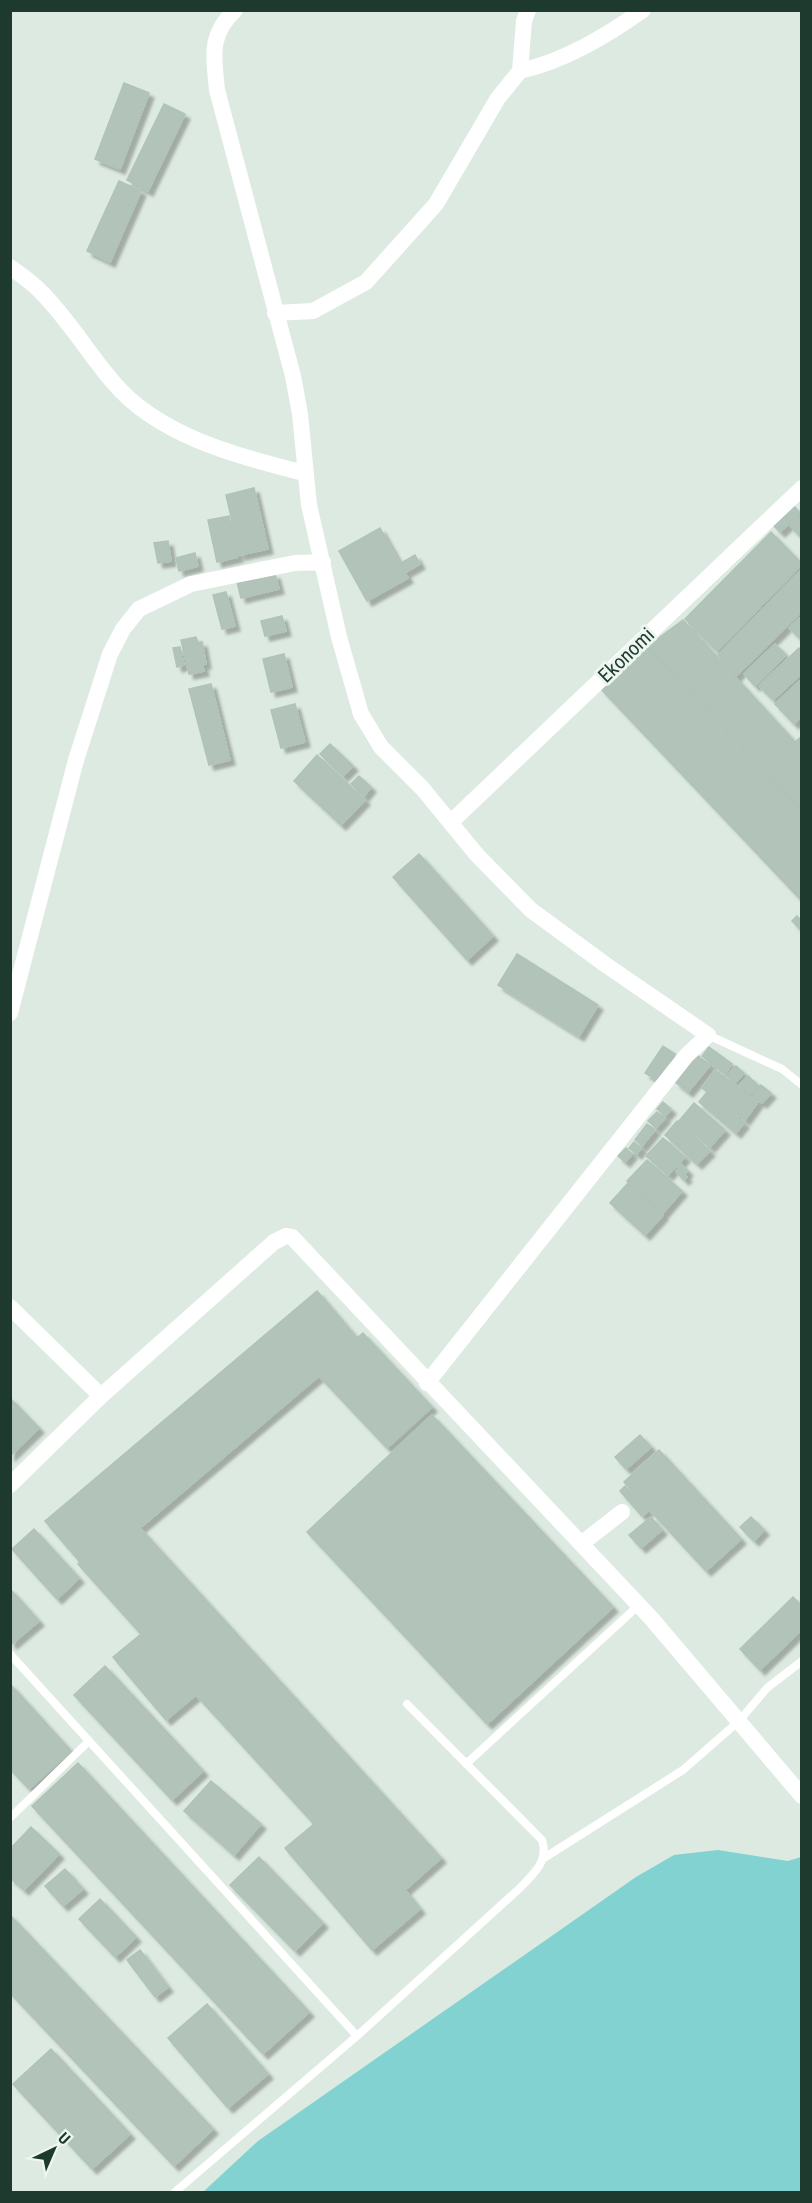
<svg xmlns="http://www.w3.org/2000/svg" width="812" height="2203" font-family="'Roboto Condensed',sans-serif">
	<style>
		.water { fill: #81d2d0 }
		.building { fill: #b2c4ba; stroke: #afc3b7; stroke-width: 1.5; filter: url(#shadow) }
		.lines { fill: none; stroke-linecap: round; stroke-linejoin: round }
		.service { stroke: #fff; stroke-width: 8 }
		.minor { stroke: #fff; stroke-width: 16 }
		.labels { text-anchor: middle; dominant-baseline: central; stroke-width: 6; stroke-linejoin: round; paint-order: stroke }
		.street-label { font-size: 20px; fill: #1e392d; stroke: #edf6f0 }
	</style>
	<defs>
		<filter id="shadow"><feDropShadow dx="5" dy="5" stdDeviation="1.5" flood-color="#0004"/></filter>
	</defs>
	<rect width="100%" height="100%" fill="#ddeae1"/>
	<!-- water -->
	<path class="water" d="M718,1850l70,11 13,-4v335h-598l55,-51 378,-264 38,-22z"/>
	<!-- building -->
	<path class="building" d="M124,83l25,10 -29,76 -25,-10z
		M164,104l21,10 -37,77 -21,-11z
		M119,181l22,10 -31,71 -23,-11z
		M254,488l14,61 -28,6 -14,-60z
		M794,506l6,7 -20,19 -6,-6z
		M802,515v23l-12,-12z
		M229,516l9,41 -21,5 -9,-42z
		M380,528l28,50 -41,23 -28,-50z
		M771,532l31,32 -85,87 -32,-32z
		M168,541l3,20 -13,2 -4,-20z
		M195,553l3,13 -19,5 -3,-13z
		M415,555l5,9 -14,8 -5,-9z
		M802,569v42l-66,65 -18,-21z
		M275,574l4,15 -38,9 -4,-16z
		M226,592l9,34 -13,3 -9,-34z
		M282,616l4,15 -21,5 -4,-15z
		M802,616v24l-13,-12z
		M683,620l112,122 7,-6v73l-154,-163z
		M196,637l2,6 4,-1 4,22h-4l2,7 -15,3 -8,-34z
		M775,644l11,11 -31,31 -11,-12z
		M646,646l156,165v90l-201,-212z
		M180,647l4,18 -7,2 -4,-19z
		M799,648l3,3v22l-29,27 -14,-14z
		M284,654l8,33 -21,5 -8,-33z
		M802,679v37l-8,8 -19,-20z
		M211,684l19,76 -21,5 -20,-76z
		M295,704l10,38 -24,6 -10,-38z
		M330,744l23,22 -10,10 -23,-22z
		M317,755l48,45 -24,25 -47,-44z
		M359,776l12,11 -7,9 -13,-12z
		M419,854l74,82 -26,24 -74,-83z
		M797,916l5,5v10l-10,-10z
		M517,954l81,51 -19,31 -81,-51z
		M663,1046l12,8 -18,26 -12,-7z
		M709,1047l23,17 -7,10 -23,-18z
		M697,1055l13,10 -22,27 -13,-10z
		M736,1066l8,7 -9,10 -8,-7z
		M715,1070l43,32 -13,18 -43,-32z
		M748,1076l11,10 -9,9 -11,-10z
		M761,1085l10,8 -9,10 -9,-7z
		M707,1092l37,31 -8,10 -37,-31z
		M663,1102l8,7 -6,7 -8,-7z
		M694,1103l31,27 -15,17 -31,-26z
		M657,1112l8,6 -9,10 -8,-7z
		M677,1121l33,30 -13,13 -32,-29z
		M647,1124l8,6 -13,16 -7,-6z
		M663,1138l22,19 -17,18 -22,-19z
		M634,1142l7,6 -4,6 -8,-6z
		M626,1148l6,6 -7,8 -7,-6z
		M647,1160l35,31 -19,22 -36,-32z
		M681,1164l7,7 -3,3 -7,-7z
		M678,1169l9,8 -3,3 -8,-8z
		M628,1183l35,32 -18,20 -35,-32z
		M317,1291l40,47 6,-5 69,74 -45,41 -68,-72 -179,152 301,330 -36,32 15,19 -48,41 -87,-102 29,-24 -118,-129 -30,25 -53,-63 28,-23 -63,-70 2,-2 -35,-41z
		M10,1398l29,30 -29,28z
		M432,1415l181,192 -126,117 -180,-192z
		M640,1435l11,12 -25,22 -11,-12z
		M659,1450l82,89 -35,32 -82,-89z
		M625,1486l23,25 -6,5 -22,-25z
		M651,1517l11,13 -21,18 -12,-13z
		M751,1517l13,13 -10,11 -14,-14z
		M34,1529l45,49 -22,21 -45,-50z
		M10,1589l29,32 -27,23 -2,-2z
		M793,1597l9,9v23l-42,41 -20,-21z
		M105,1666l98,105 -31,29 -98,-105z
		M10,1684l61,67 -42,38 -19,-20z
		M78,1763l231,249 -46,42 -231,-248z
		M211,1781l50,43 -27,31 -50,-44z
		M31,1827l28,27 -35,36 -14,-12v-29z
		M259,1857l64,66 -28,28 -65,-66z
		M65,1869l18,20 -20,17 -18,-20z
		M100,1899l36,38 -21,20 -36,-38z
		M10,1915l203,214 -39,37 -164,-173z
		M140,1950l28,37 -13,10 -28,-37z
		M207,2004l61,70 -40,34 -60,-70z
		M51,2049l79,85 -38,35 -79,-85z"/>
	<g class="lines">
		<!-- service -->
		<path class="service" d="M708,1035l74,34 20,16
			M10,1654l347,382
			M466,1764l173,-159
			M10,1818l79,-77
			M544,1858l139,-88 56,-49 28,-33 35,-27
			M175,2192l182,-156 164,-149c13,-14 28,-26 21,-47l-135,-136"/>
		<!-- minor -->
		<path class="minor" d="M235,10c-27,26 -21,47 -18,80l76,286 7,38 9,91 30,132 22,77 20,33 41,41 55,67 54,55 75,55 102,70 -22,21 -259,327
			M520,71c45,-10 86,-35 123,-61
			M10,267c11,8 23,16 32,26 27,27 46,60 71,89 46,55 126,74 191,91
			M275,313l38,-2 53,-29 70,-78 62,-106 22,-27 4,-50 4,-11
			M451,822l351,-334
			M10,1013l66,-253 34,-106 13,-25 16,-20 52,-25 104,-21 28,-1
			M10,1307l91,89
			M10,1485l91,-89 173,-154 12,-6 6,1 359,381 151,178
			M581,1544l41,-32"/>
	</g>
	<g class="labels">
		<!-- street labels -->
		<g class="street-label">
			<text transform="translate(626 655) rotate(-44)">Ekonomi</text>
		</g>
	</g>
	<!-- border -->
	<rect width="812" height="2203" fill="none" stroke="#1e392d" stroke-width="24"/>
	<!-- north arrow -->
	<g transform="translate(54 2149) rotate(44)" stroke="#edf6f0" stroke-width="4.5" paint-order="stroke">
	<path d="M0-4.5L10 22L0 15L-10 22Z" fill="#1e392d"/>
	<text y="-9" font-size="16" font-weight="bold" text-anchor="middle" fill="#1e392d">U</text>
	</g>
</svg>
